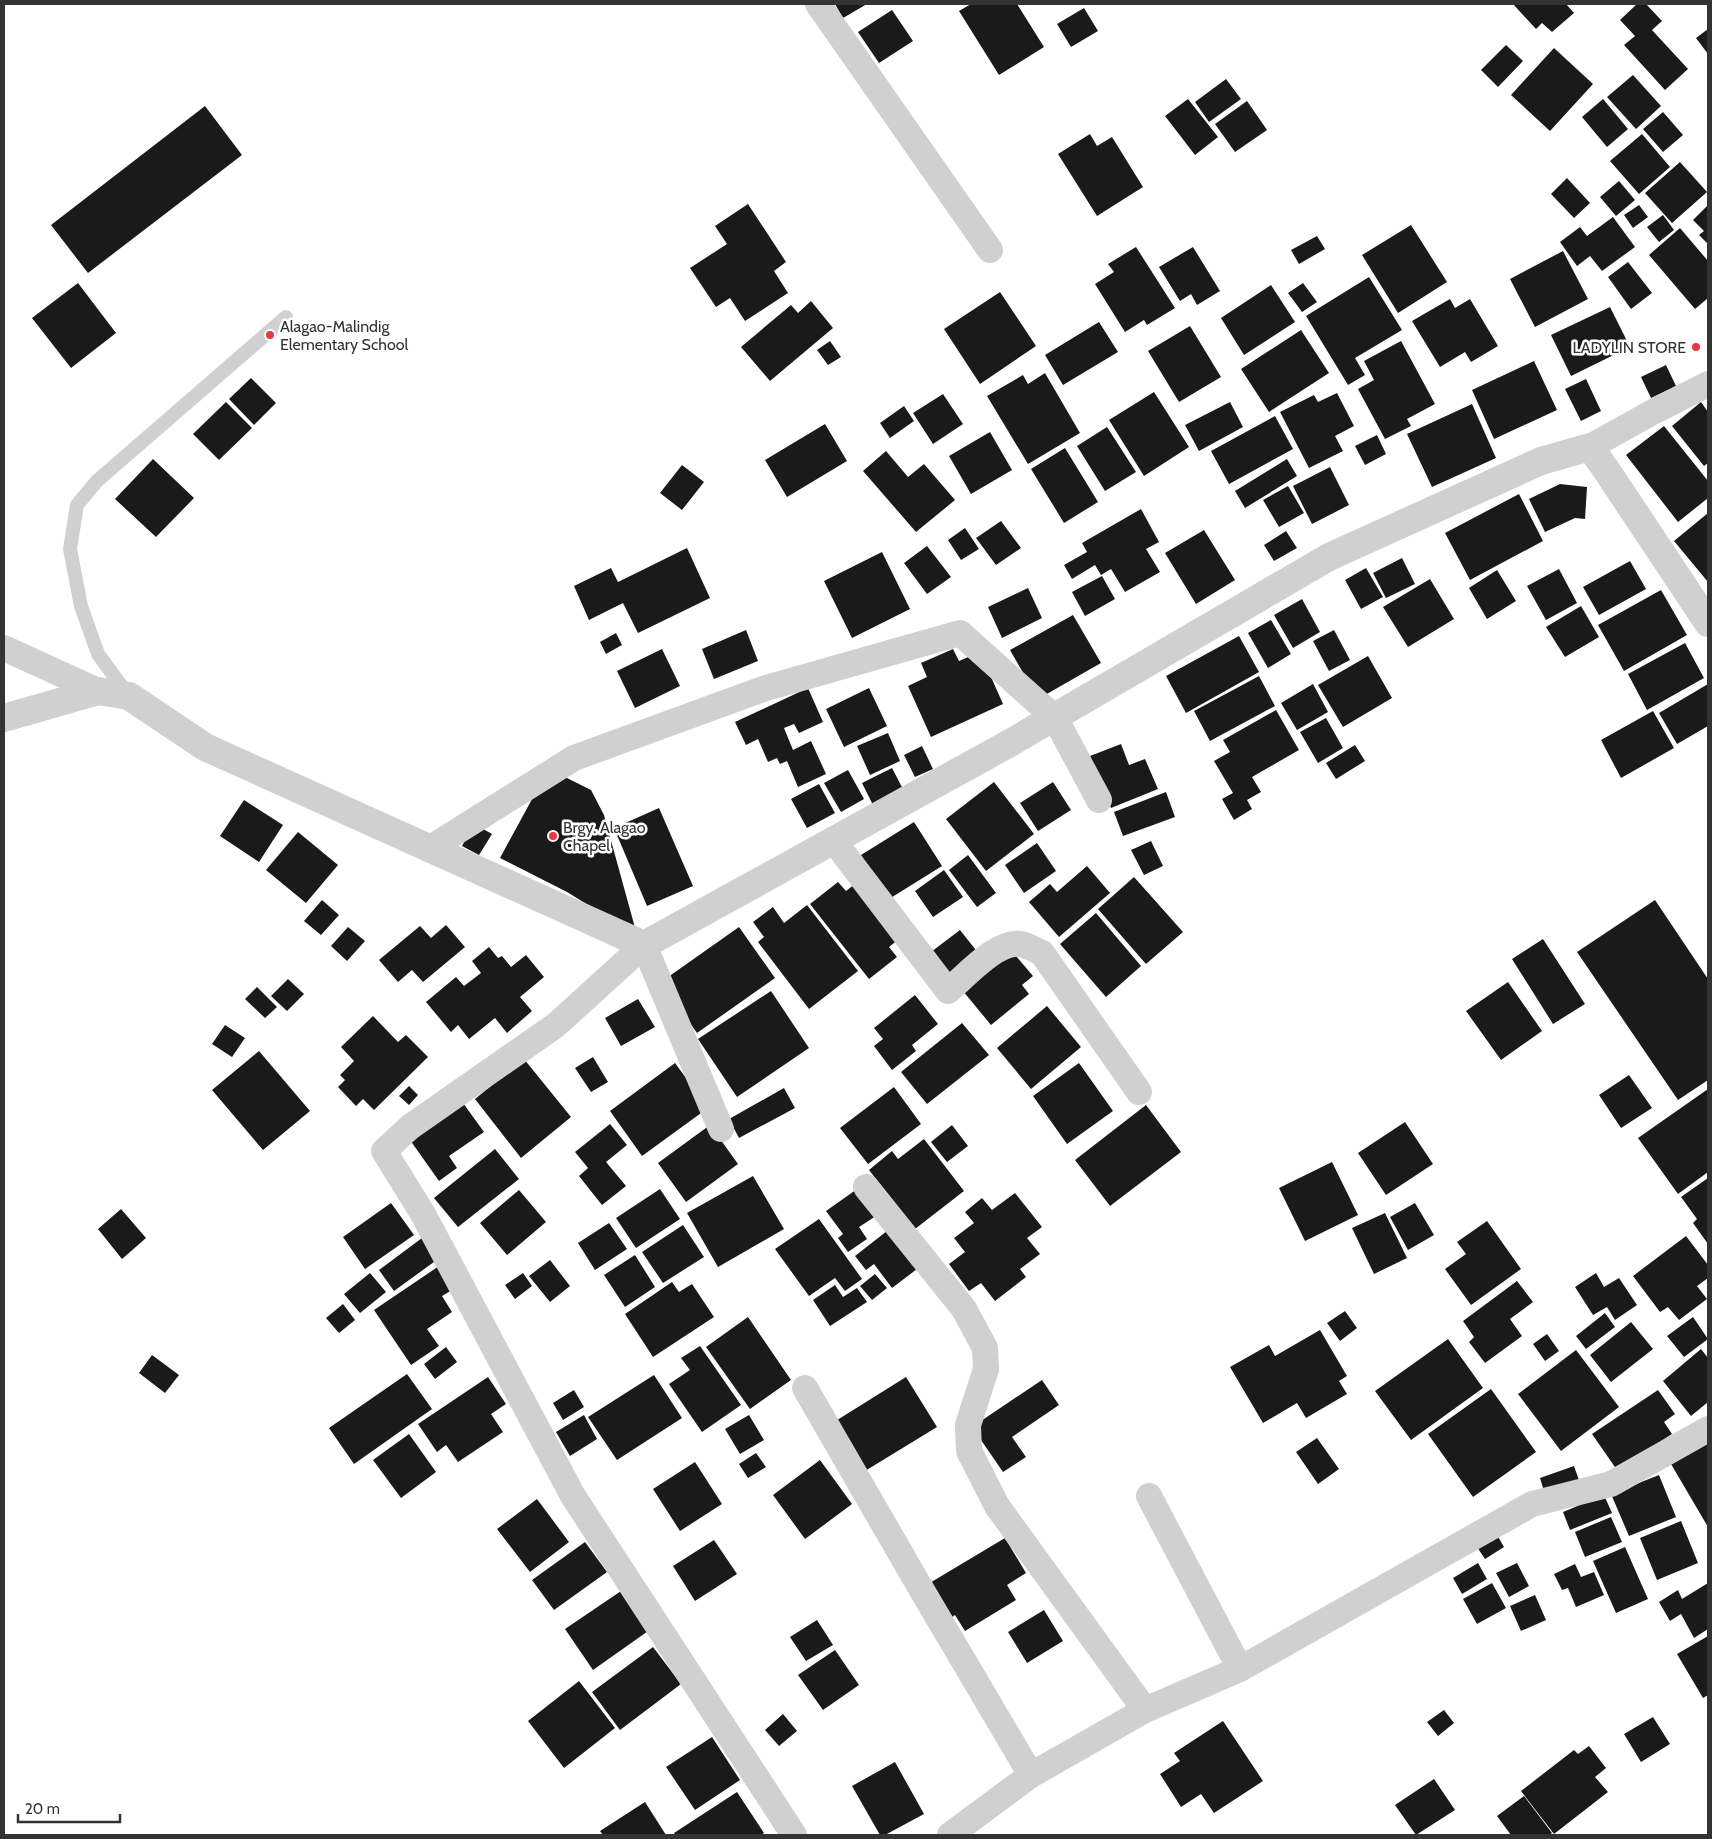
<svg xmlns="http://www.w3.org/2000/svg" width="1712" height="1839" font-family="Cabin,sans-serif">
	<style>
		.building { fill: #1a1a1a }
		.lines { fill: none; stroke-linecap: round; stroke-linejoin: round }
		.service { stroke: #d0d0d0; stroke-width: 14 }
		.minor { stroke: #d0d0d0; stroke-width: 26 }
		.tertiary { stroke: #d0d0d0; stroke-width: 28 }
		.poi-dot { fill: #e63946; stroke: #fff; stroke-width: 2 }
		.labels { text-anchor: middle; dominant-baseline: central; stroke-width: 5; stroke-linejoin: round; paint-order: stroke }
		.poi-label { font-size: 16px; fill: #333; stroke: #fff; text-anchor: start }
	</style>
	<rect width="100%" height="100%" fill="#fff"/>
	<!-- building -->
	<path class="building" d="M835,4h32l-24,14z
		M971,4h46l27,43 -45,28 -40,-64z
		M1513,4h53l8,9 -22,19 -10,-9 -6,6z
		M1637,4h9l16,17 -10,9 36,39 -23,21 -41,-45 11,-9 -15,-16z
		M1084,8l14,23 -27,16 -14,-23z
		M892,10l21,31 -34,22 -21,-31z
		M1708,29v25l-12,-16z
		M1506,45l17,16 -25,26 -17,-17z
		M1554,48l39,36 -43,47 -39,-36z
		M1633,75l28,31 -25,23 -29,-32z
		M1226,79l15,20 -32,23 -14,-20z
		M1188,99l30,38 -23,18 -30,-39z
		M1603,99l25,30 -21,18 -25,-30z
		M1247,101l20,29 -32,22 -20,-28z
		M205,106l37,49 -154,118 -37,-48z
		M1663,112l20,23 -20,17 -20,-23z
		M1090,134l7,12 15,-9 31,50 -46,29 -39,-62z
		M1642,134l28,33 -31,27 -29,-33z
		M1680,162l27,30 -35,31 -27,-30z
		M1567,178l23,25 -16,15 -23,-24z
		M1619,181l16,19 -19,16 -16,-19z
		M748,204l38,58 -12,9 14,22 -43,28 -15,-23 -14,9 -26,-39 37,-24 -12,-18z
		M1639,205l9,12 -15,11 -9,-13z
		M1707,206l1,1v37l-9,-9 5,-4 -11,-11z
		M1663,215l11,15 -15,12 -12,-15z
		M1613,217l22,30 -33,24 -12,-15 -13,10 -17,-24 20,-15 7,9z
		M1411,225l36,57 -49,31 -36,-58z
		M1680,228l28,33v37l-13,11 -46,-54z
		M1317,236l8,13 -26,15 -8,-14z
		M1136,247l39,61 -28,17 -3,-5 -19,12 -30,-48 19,-12 -6,-8z
		M1193,247l27,44 -23,14 -6,-11 -11,7 -21,-34z
		M1563,251l25,48 -53,28 -25,-48z
		M1628,262l24,31 -21,16 -23,-32z
		M1369,277l33,53 -47,28 10,17 -17,10 -42,-69z
		M78,283l38,50 -45,35 -39,-50z
		M1303,283l14,19 -15,10 -14,-19z
		M1271,285l24,37 -51,33 -23,-37z
		M1000,292l36,54 -56,38 -36,-55z
		M1450,299l5,9 15,-9 28,47 -27,16 -6,-10 -25,15 -28,-46z
		M811,301l22,27 -63,53 -29,-34 50,-42 7,8z
		M1610,307l20,40 -59,29 -20,-41z
		M1099,322l19,30 -55,33 -18,-30z
		M1190,326l31,51 -42,25 -31,-51z
		M1301,330l28,43 -60,39 -28,-43z
		M830,341l11,16 -13,8 -11,-15z
		M1401,341l34,63 -28,15 4,7 -26,13 -27,-50 16,-9 -10,-19z
		M1534,361l23,49 -63,29 -22,-49z
		M1666,365l10,21 -25,12 -10,-21z
		M1045,373l35,60 -52,31 -41,-68 36,-21 5,9z
		M251,378l25,25 -22,22 -25,-26z
		M1586,379l15,32 -20,10 -16,-32z
		M1154,392l35,55 -45,29 -35,-56z
		M1337,393l17,33 -19,10 8,15 -34,17 -29,-56 34,-17 4,7z
		M943,394l20,30 -30,20 -20,-31z
		M226,402l26,26 -33,32 -26,-26z
		M1230,402l13,25 -44,24 -14,-26z
		M1701,402l7,10v51l-4,3 -32,-40z
		M1472,404l24,54 -64,29 -25,-53z
		M904,406l10,15 -24,17 -10,-15z
		M1275,416l18,33 -64,35 -18,-33z
		M825,424l22,37 -60,36 -22,-37z
		M1664,426l44,55v17l-30,24 -52,-67z
		M1107,427l29,45 -31,19 -28,-45z
		M990,432l22,38 -41,24 -22,-38z
		M1377,435l9,19 -21,11 -10,-19z
		M1065,448l33,54 -34,21 -33,-54z
		M886,451l22,26 16,-13 31,36 -39,32 -53,-61z
		M153,459l41,39 -38,39 -41,-38z
		M1287,459l10,17 -52,32 -10,-17z
		M682,465l22,17 -22,28 -22,-17z
		M1330,467l19,38 -37,19 -19,-38z
		M1560,484l27,3 -2,32 -10,-1 -30,14 -16,-33z
		M1288,486l16,27 -25,14 -16,-27z
		M1519,494l24,47 -73,39 -25,-47z
		M1141,509l18,33 -13,7 14,23 -35,20 -14,-23 -10,6 -6,-10 -23,14 -8,-14 23,-13 -5,-9z
		M1708,513v69l-34,-41z
		M1001,521l20,27 -25,17 -20,-27z
		M965,528l14,21 -18,11 -13,-20z
		M1204,530l31,50 -39,24 -31,-51z
		M1286,531l11,17 -23,13 -10,-16z
		M927,546l24,31 -24,17 -23,-31z
		M687,548l23,50 -72,35 -15,-30 -34,17 -15,-34 37,-18 7,14z
		M882,552l28,57 -58,29 -28,-57z
		M1402,558l13,26 -29,14 -13,-25z
		M1630,561l16,28 -47,26 -16,-28z
		M1366,568l17,29 -22,12 -16,-29z
		M1559,569l18,34 -31,17 -19,-34z
		M1497,570l19,31 -29,18 -18,-31z
		M1102,576l13,23 -30,17 -13,-24z
		M1430,579l24,40 -46,28 -25,-40z
		M1028,588l14,30 -40,20 -14,-31z
		M1661,590l26,45 -63,36 -26,-46z
		M1302,599l18,33 -27,16 -19,-33z
		M1581,606l18,31 -34,20 -19,-30z
		M1073,615l28,48 -63,36 -28,-49z
		M1271,620l20,34 -23,14 -20,-35z
		M746,630l12,31 -44,18 -12,-30z
		M1334,630l16,30 -21,11 -16,-30z
		M616,633l6,12 -16,9 -6,-12z
		M1239,636l20,36 -73,41 -20,-37z
		M1685,643l19,35 -57,32 -19,-36z
		M662,649l18,37 -45,22 -18,-37z
		M953,649l6,12 21,-9 23,52 -72,33 -23,-51 19,-9 -6,-14z
		M1368,656l24,42 -49,29 -25,-42z
		M1259,676l16,30 -65,35 -16,-30z
		M1313,684l15,28 -31,18 -16,-27z
		M1708,684v42l-31,18 -18,-31z
		M808,688l15,34 -24,11 -5,-9 -10,4 9,22 18,-9 15,33 -28,13 -11,-26 -7,3 -3,-6 -9,4 -10,-23 -12,6 -11,-23z
		M869,688l18,38 -43,21 -18,-38z
		M1276,710l23,40 -47,27 9,15 -14,8 5,9 -18,11 -12,-21 11,-6 -19,-32 16,-9 -7,-12z
		M1653,711l21,37 -53,30 -20,-38z
		M1326,718l17,30 -25,15 -18,-31z
		M888,733l12,28 -30,14 -13,-29z
		M1121,744l8,21 16,-6 13,30 -47,19 -21,-52z
		M1355,745l10,16 -29,18 -10,-16z
		M922,746l11,23 -18,8 -11,-22z
		M892,768l12,23 -30,16 -12,-24z
		M848,770l16,29 -23,13 -17,-29z
		M563,776l28,14 13,25 33,120 -70,-43 -67,-34 37,-68z
		M994,782l40,52 -48,37 -40,-52z
		M1053,782l18,28 -33,21 -18,-28z
		M819,784l16,29 -28,15 -16,-29z
		M1166,792l9,25 -52,19 -9,-24z
		M244,800l39,25 -24,37 -39,-26z
		M659,808l34,78 -46,20 -33,-78z
		M914,822l28,44 -53,33 -28,-44z
		M474,824l18,10 -13,21 -17,-9z
		M298,832l40,33 -32,38 -40,-33z
		M1151,841l12,25 -19,9 -13,-25z
		M1037,843l19,28 -32,22 -19,-28z
		M968,855l28,38 -19,14 -28,-37z
		M1087,866l23,27 -51,44 -30,-35 21,-18 7,8z
		M944,870l19,27 -30,20 -18,-26z
		M1134,877l49,55 -37,32 -48,-55z
		M860,880l44,55 -15,12 8,10 -28,22 -59,-75 28,-22 8,9z
		M322,900l17,15 -18,20 -17,-14z
		M1655,900l53,79v101l-30,20 -101,-148z
		M807,905l51,66 -49,38 -51,-67 6,-5 -11,-15 20,-15 11,16z
		M1096,913l45,53 -35,31 -46,-53z
		M446,925l19,22 -42,35 -11,-12 -14,12 -19,-22 41,-34 11,12z
		M348,927l17,14 -18,20 -16,-15z
		M739,927l36,51 -78,55 -36,-51z
		M960,930l23,29 -32,25 -24,-29z
		M1543,939l42,65 -32,20 -41,-65z
		M489,947l9,11 4,-2 9,11 15,-12 18,22 -24,20 12,14 -25,22 -12,-15 -26,21 -11,-14 -7,7 -25,-30 30,-25 8,9 17,-13 -9,-12z
		M1011,950l22,26 -11,9 7,9 -38,31 -33,-40z
		M288,979l16,15 -17,17 -16,-15z
		M1508,982l34,49 -41,29 -35,-49z
		M257,987l20,20 -12,11 -20,-19z
		M771,991l38,57 -72,49 -39,-58z
		M915,995l23,29 -26,21 4,6 -24,19 -18,-24 9,-7 -9,-11z
		M638,999l17,28 -34,19 -16,-28z
		M1047,1006l34,41 -50,42 -34,-41z
		M373,1016l25,26 8,-7 22,22 -54,53 -11,-11 -7,7 -18,-19 7,-7 -5,-5 14,-14 -13,-14z
		M962,1023l27,32 -62,49 -26,-32z
		M225,1025l20,13 -13,19 -20,-13z
		M259,1051l51,60 -47,39 -51,-60z
		M593,1057l15,25 -17,10 -16,-24z
		M524,1059l47,58 -50,41 -46,-59z
		M675,1063l33,45 -66,48 -32,-45z
		M1079,1063l34,48 -46,33 -34,-48z
		M1629,1075l23,33 -31,20 -22,-33z
		M409,1086l9,9 -9,10 -10,-9z
		M894,1087l27,37 -53,40 -28,-36z
		M784,1088l11,20 -56,30 -10,-19z
		M1708,1089v83l-30,22 -40,-56z
		M463,1103l21,29 -35,24 8,12 -18,13 -29,-41z
		M1146,1105l35,47 -71,54 -35,-46z
		M1405,1122l28,42 -47,31 -28,-42z
		M610,1124l17,21 -21,17 20,24 -24,19 -23,-29 9,-8 -13,-16z
		M710,1125l28,39 -52,38 -28,-39z
		M952,1125l16,21 -21,16 -16,-20z
		M924,1139l40,52 -49,38 -46,-59 23,-19 6,8z
		M495,1149l24,30 -61,48 -24,-29z
		M1332,1162l26,53 -53,26 -26,-53z
		M753,1176l31,53 -66,38 -31,-54z
		M1708,1178v66l-15,-21 4,-4 -16,-22z
		M860,1187l19,27 -20,13 8,12 -19,13 -10,-14 5,-4 -17,-23z
		M660,1189l20,30 -44,29 -20,-30z
		M519,1190l27,32 -39,33 -27,-32z
		M1015,1193l27,34 -15,11 13,16 -20,15 6,8 -31,24 -14,-18 -12,8 -20,-27 16,-12 -11,-14 20,-15 -9,-11 17,-14 10,12z
		M391,1203l23,32 -49,34 -22,-32z
		M1415,1203l19,32 -26,15 -18,-33z
		M121,1209l25,29 -24,21 -24,-30z
		M1385,1213l22,45 -33,16 -22,-46z
		M819,1219l43,60 -17,12 -10,-13 -26,18 -34,-47z
		M1487,1221l34,48 -50,36 -26,-36 21,-15 -9,-12z
		M609,1223l18,26 -32,21 -17,-27z
		M683,1225l21,32 -41,26 -21,-31z
		M887,1231l30,38 -25,19 -18,-24 -8,6 -11,-14z
		M1686,1236l22,29v13l-11,8 10,13 -28,21 -11,-13 -8,5 -27,-36z
		M422,1238l16,21 -44,32 -15,-21z
		M635,1255l20,32 -30,20 -21,-32z
		M550,1260l20,26 -20,16 -21,-26z
		M442,1264l15,23 -15,9 10,16 -25,17 12,17 -28,19 -37,-55z
		M370,1273l16,19 -26,21 -16,-19z
		M523,1273l9,13 -17,13 -10,-14z
		M1596,1273l8,14 15,-9 18,27 -22,15 -8,-13 -14,8 -18,-28z
		M875,1274l12,14 -15,12 -12,-14z
		M1517,1281l16,21 -23,17 12,17 -37,27 -16,-21 5,-5 -11,-16z
		M672,1282l7,10 13,-8 22,33 -61,40 -28,-43z
		M835,1285l8,12 14,-9 10,14 -37,24 -17,-26z
		M343,1304l12,16 -16,13 -13,-15z
		M1345,1311l12,17 -17,13 -13,-18z
		M1605,1313l10,14 -29,22 -10,-13z
		M748,1317l43,63 -41,29 -44,-62z
		M1693,1317l15,22 -24,18 -17,-21z
		M1631,1322l22,27 -42,33 -21,-27z
		M1320,1330l27,46 -8,5 8,13 -41,24 -9,-15 -34,20 -33,-56 39,-22 6,11z
		M1547,1334l12,17 -14,10 -12,-17z
		M1448,1339l35,49 -72,52 -36,-49z
		M700,1346l41,59 -39,27 -33,-48 21,-14 -9,-12z
		M446,1347l11,15 -22,17 -11,-15z
		M1701,1349l7,9v44l-17,14 -28,-35z
		M1576,1350l43,57 -58,44 -43,-57z
		M152,1355l27,20 -14,18 -26,-20z
		M407,1374l25,35 -78,55 -25,-36z
		M654,1375l28,43 -65,42 -29,-43z
		M488,1377l18,27 -15,10 12,18 -45,30 -12,-17 -9,7 -19,-28z
		M906,1377l31,50 -72,44 -31,-49z
		M1042,1380l17,25 -47,32 14,20 -23,15 -31,-45z
		M1491,1389l45,63 -63,45 -45,-63z
		M574,1390l10,17 -21,13 -10,-17z
		M1658,1390l17,24 -11,8 8,12 -55,36 -25,-36z
		M584,1415l13,24 -27,17 -14,-24z
		M749,1415l15,25 -24,14 -15,-25z
		M409,1434l27,38 -35,26 -28,-38z
		M1317,1438l22,31 -21,15 -22,-32z
		M1708,1442v85l-37,-63z
		M756,1453l10,14 -18,11 -9,-14z
		M820,1460l32,44 -47,35 -32,-44z
		M695,1462l27,42 -42,27 -27,-42z
		M1574,1466l7,20 -35,12 -6,-20z
		M1659,1475l17,42 -47,19 -18,-42z
		M1604,1495l8,18 -42,17 -7,-18z
		M537,1499l32,43 -39,30 -33,-43z
		M1611,1517l11,25 -37,15 -10,-25z
		M1681,1521l17,42 -41,17 -17,-42z
		M1497,1535l7,12 -19,12 -8,-12z
		M1005,1538l21,35 -19,12 9,15 -51,31 -10,-16 -6,4 -21,-35z
		M714,1540l23,34 -42,27 -22,-35z
		M585,1542l22,30 -53,38 -22,-30z
		M1625,1547l23,52 -32,14 -23,-52z
		M1478,1563l9,16 -25,15 -9,-16z
		M1517,1563l12,23 -20,11 -13,-24z
		M1575,1564l6,13 13,-5 10,23 -28,12 -8,-19 -6,2 -8,-16z
		M1492,1583l14,25 -29,16 -14,-25z
		M1708,1583v46l-14,9 -13,-24 -11,7 -11,-19 19,-12 4,9z
		M624,1589l27,40 -58,41 -28,-41z
		M1535,1595l11,25 -25,11 -11,-25z
		M1044,1610l19,31 -36,22 -19,-31z
		M817,1620l16,25 -27,16 -16,-24z
		M1708,1636v59l-5,3 -26,-44z
		M653,1647l28,37 -61,46 -28,-38z
		M835,1650l24,35 -36,25 -25,-35z
		M579,1681l36,47 -51,40 -36,-47z
		M1444,1710l10,13 -16,13 -11,-14z
		M783,1714l14,17 -18,15 -14,-16z
		M1653,1717l17,27 -29,18 -17,-28z
		M1223,1721l40,60 -49,32 -13,-19 -20,13 -21,-33 20,-13 -6,-8z
		M712,1737l28,43 -45,30 -29,-43z
		M1589,1746l17,22 -11,9 13,15 -54,42 -33,-43 53,-41 4,4z
		M895,1762l29,52 -39,21h-5l-28,-49z
		M1434,1779l21,31 -39,25 -21,-30z
		M737,1792l27,41 -3,2h-86l-1,-2z
		M1524,1796l28,37 -3,2h-38l-14,-19z
		M645,1802l21,33h-63l-3,-4z"/>
	<g class="lines">
		<!-- service -->
		<path class="service" d="M128,695l-30,-41 -17,-48 -11,-57 7,-44 20,-24 189,-164"/>
		<!-- minor -->
		<path class="minor" d="M818,4l172,246
			M1590,447l61,-34 57,-29
			M4,648l94,43
			M834,841l114,150c17,-14 48,-50 72,-47 7,1 15,6 22,9l97,139
			M429,849l145,-91 192,-70 194,-55 95,85 44,82
			M721,1129l-77,-184 -88,80 -146,102 -26,24 39,63 150,282 221,339
			M866,1187l98,122 21,39 1,21 -18,56 1,26 28,55 148,204
			M805,1388l115,199 111,188
			M1149,1496l91,173
			M950,1835l81,-60 114,-65 95,-41 292,-165 79,-20 97,-55"/>
		<!-- tertiary -->
		<path class="tertiary" d="M4,718l94,-27 31,5 76,51 439,198 366,-202 319,-186 212,-96 49,-14 17,24 101,152"/>
	</g>
	<!-- markers -->
	<g class="poi-dot">
		<circle cx="270" cy="335" r="5"/>
		<circle cx="1696" cy="347" r="5"/>
		<circle cx="553" cy="836" r="5"/>
	</g>
	<g class="labels">
		<!-- poi labels -->
		<g class="poi-label">
			<text x="280" y="326">Alagao-Malindig<tspan x="280" dy="18">Elementary School</tspan></text>
			<text x="1686" y="347" text-anchor="end">LADYLIN STORE</text>
			<text x="563" y="827">Brgy. Alagao<tspan x="563" dy="18">Chapel</tspan></text>
		</g>
	</g>
	<!-- border -->
	<rect width="1712" height="1839" fill="none" stroke="#333333" stroke-width="10"/>
	<!-- scale -->
	<path d="M18 1814v8h102v-8" fill="none" stroke="#333333" stroke-width="2.5"/>
	<text x="25" y="1814" font-size="15" fill="#333333" stroke="#ffffff" stroke-width="4" paint-order="stroke">20 m</text>
</svg>
